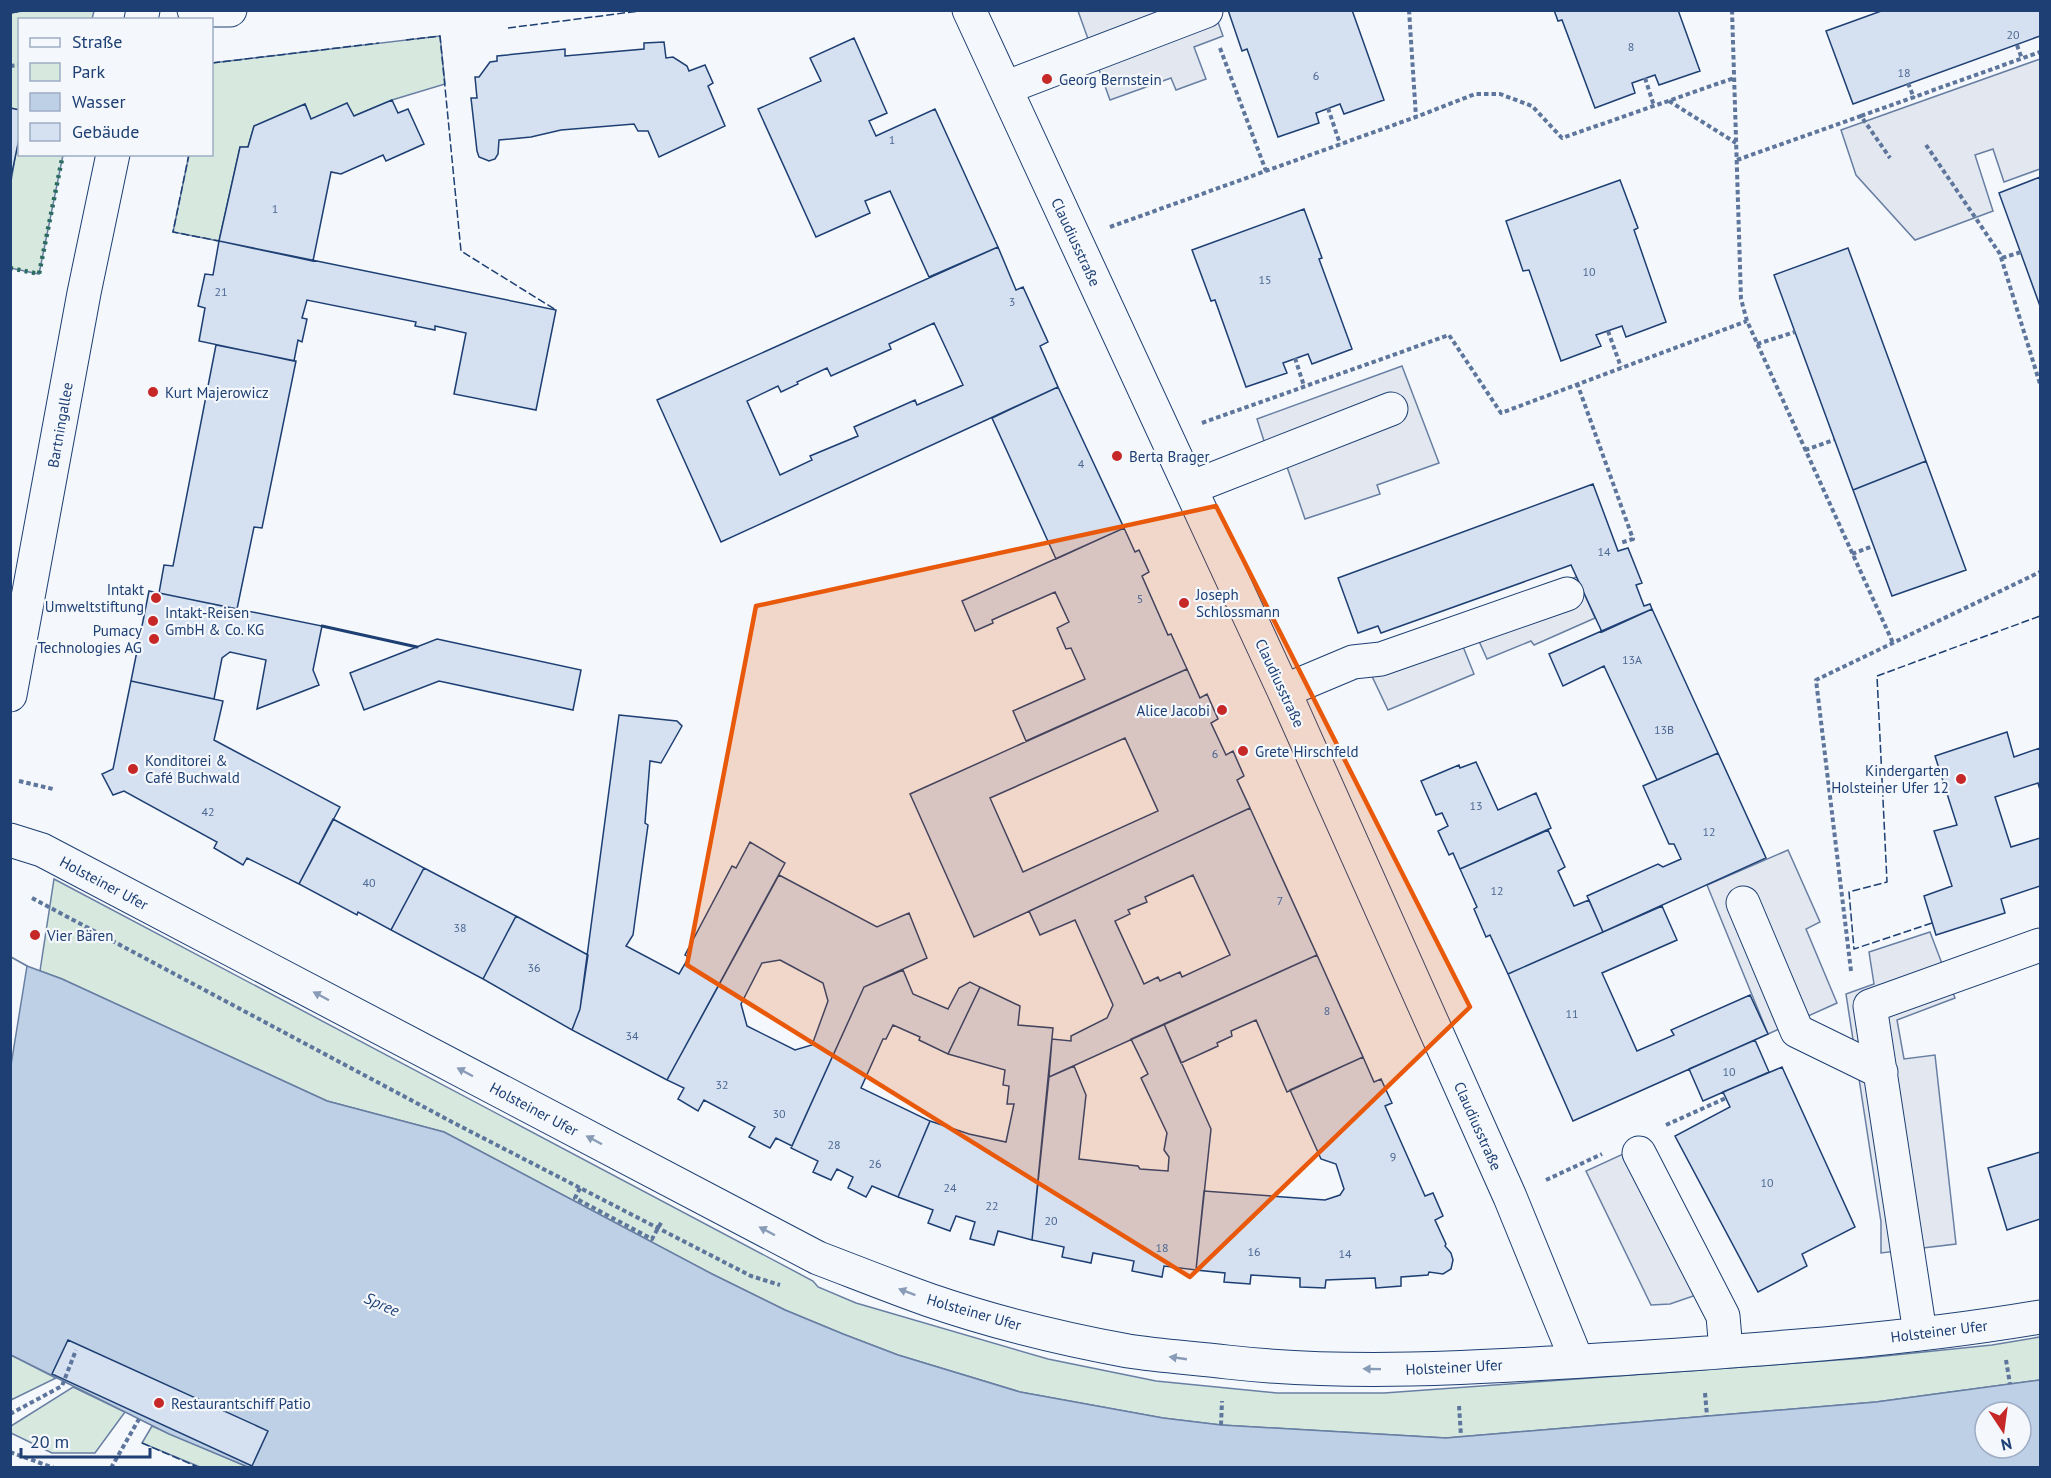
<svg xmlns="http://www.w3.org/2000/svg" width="2051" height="1478" font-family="'PT Sans',sans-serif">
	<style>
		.green { fill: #d7e8df; stroke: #687fa3; stroke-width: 1.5 }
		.parking { fill: #e3e8f0; stroke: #687fa3; stroke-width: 1.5 }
		.water { fill: #bed0e5; stroke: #687fa3; stroke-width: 1.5; fill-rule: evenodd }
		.pier { fill: #f4f7fb; stroke: #687fa3; stroke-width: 1.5 }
		.building { fill: #d5e0f0; stroke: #1d3f73; stroke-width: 1.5; fill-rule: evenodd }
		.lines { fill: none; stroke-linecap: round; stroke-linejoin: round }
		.minor-casing { stroke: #1d3f73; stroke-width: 35 }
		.path { stroke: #5e769c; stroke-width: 4; stroke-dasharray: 4.5 3; stroke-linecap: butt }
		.minor { stroke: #f4f7fb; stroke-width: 33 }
		.hedge { stroke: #2c6c60; stroke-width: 4.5; stroke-dasharray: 3 4.5; stroke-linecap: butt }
		.fence { stroke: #1d3f73; stroke-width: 1.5; stroke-dasharray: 8 3; stroke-linecap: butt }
		.wall { stroke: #1d3f73; stroke-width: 3 }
		.oneway { fill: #889bb7 }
		.marked { fill: #e8590c; fill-opacity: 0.2; stroke: #e8590c; stroke-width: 4.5; stroke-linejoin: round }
		.poi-dot { fill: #c62828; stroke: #f4f7fb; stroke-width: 2 }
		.labels { text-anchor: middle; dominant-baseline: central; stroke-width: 4.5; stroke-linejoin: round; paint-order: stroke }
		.number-label { font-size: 12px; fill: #4b6792 }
		.poi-label { font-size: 15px; fill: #1d3f73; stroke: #f4f7fb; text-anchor: start }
		.street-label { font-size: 15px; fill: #1d3f73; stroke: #f4f7fb }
		.water-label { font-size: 16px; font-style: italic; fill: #1d3f73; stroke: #f4f7fb }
	</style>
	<rect width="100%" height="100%" fill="#f4f7fb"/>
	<!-- green -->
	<path class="green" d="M29,10l65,1 -2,8 -72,1 -1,90 -8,-2v-95z
		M440,36l5,48 -53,16 -38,16 -43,3 -6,-15 -51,22 -6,21h-8l-21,94 -46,-9 16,-77 23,-1v-91z
		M19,134l1,20 43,1 -24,119 -29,-6 1,-86z
		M54,879l759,402 5,6 38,16 192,56 108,22 121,12h107l481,-35 127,-13 48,-8v43l-164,22 -430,36 -225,-13 -58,-7 -143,-26 -122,-37 -55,-21 -58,-24 -73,-36 -268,-142 -117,-31 -265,-122 -22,-8z
		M11,1355l45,23 -45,22z
		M73,1387l52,25 -30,41h-43l-41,-20v-7z
		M152,1426l96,41h-48l-58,-24z"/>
	<!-- parking -->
	<path class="parking" d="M1078,11h136l9,25 -29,11 12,32 -30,11 -5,-12 -61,22z
		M2040,59v110l-36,13 -11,-33 -18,6 18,56 -78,29 -59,-65 -15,-45z
		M1402,366l37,97 -62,22 3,9 -75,25 -19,-55 -21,-20 -8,-25z
		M1577,577l18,41 -61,27 -3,-4 -44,18 -9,-20 -16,5 12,30 -86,36 -18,-38 190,-90z
		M1788,850l32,72 -14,7 31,74 -69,31 -61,-149z
		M1930,932l25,66 -58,22 7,39 31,-4 21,189 -75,9v-31l-35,-228 28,-10 -5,-32z
		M1647,1143l55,150 -32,11 -19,1 -65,-134z"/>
	<!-- water -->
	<path class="water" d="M10,957l17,9 35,13 265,122 117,31 268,142 73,36 58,24 55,21 122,37 143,26 58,7 225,13 430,-36 164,-22v87h-1792l-79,-33 -158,-79zM1985,1412h36v36h-36z"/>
	<!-- pier -->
	<path class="pier" d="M11,957l16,9 -16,99z"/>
	<!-- building -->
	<path class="building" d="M1228,10h124l32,90 -40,14 -4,-10 -24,9 3,10 -41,14 -31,-88 -5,2z
		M1554,10h124l22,61 -41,14 -4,-10 -23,8 3,10 -40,15 -33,-88 -4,1z
		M1884,10h156v26l-187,68 -27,-73z
		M854,38l33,75 -18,8 7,15 59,-27 63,138 -69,30 -39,-86 -25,10 5,12 -54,24 -58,-128 63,-28 -11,-23z
		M664,42l2,16 7,-1 14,9 2,5 16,-6 8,18 -5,3 17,40 -66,31 -11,-26h-10l-4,-7 -73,6 -30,7 -32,3 -1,14 -3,5 -6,2 -10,-4 -2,-6 -6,-53h6l-2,-21h4l11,-15 7,-1v-5l68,-7v7l79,-7v-6z
		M392,100l6,13 10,-4 16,35 -38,17 -3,-6 -42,19 -10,-2 -18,89 -94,-20 21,-94h8l6,-21 51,-22 6,15 36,-16 7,13z
		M10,108l10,2v24l-10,48z
		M2040,177v129l-41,-113z
		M1620,180l18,48 -4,2 32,92 -40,15 -4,-11 -26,9 5,11 -40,15 -32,-91 -6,1 -17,-50z
		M1304,209l18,49 -3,1 33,90 -40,15 -4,-10 -25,9 4,10 -41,14 -31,-87 -4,1 -19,-51z
		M219,241l337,69 -20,100 -82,-16 12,-61 -31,-7v4l-20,-4 1,-4 -109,-22 -5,18 5,1 -5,23 -4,-2 -4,21 -95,-20 6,-33 -7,-2 7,-32 8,1z
		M998,247l18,43 7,-3 25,55 -8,4 18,41 -337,155 -64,-142zM934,323l29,62 -46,20 -2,-5 -61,27 4,9 -48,20 2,4 -32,15 -33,-74 31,-15 3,6 17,-8 -1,-2 30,-14 4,8 60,-27 -2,-5z
		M1848,248l78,213 -73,29 -79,-215z
		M216,345l80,16 -34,167 -8,-1 -17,82 -78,-16 5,-28 9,1z
		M1058,387l66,141 -68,31 -64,-141z
		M1926,461l40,109 -74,26 -39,-106z
		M1593,484l25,67 10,-3 14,35 -6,2 8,21 6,-2 2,5 -50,23 -31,-67 -190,68 -3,-7 -20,7 -20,-55z
		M1124,528l11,24 4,-2 10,22 -7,4 26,59 3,-1 16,35 -161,72 -13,-30 72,-32 -14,-31 -5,1 -9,-21 12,-6 -14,-30 -63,28 1,3 -18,8 -13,-30z
		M149,591l173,35 -9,44 6,15 -62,24 9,-49 -36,-8 -8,6 -8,41 -83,-18z
		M1652,609l66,144 -61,27 -53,-114 -41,20 -14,-32z
		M437,639l144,31 -8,40 -134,-29 -75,29 -14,-37z
		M1187,669l13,29 7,-4 11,25 -7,4 15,32 7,-4 11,25 -7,4 13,28 -276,129 -64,-143zM1125,738l33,73 -135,61 -33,-74z
		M131,681l92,20 -9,39 126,67 -41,77 -52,-26 -4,7 -29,-17 3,-6 -93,-51 -11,4 -11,-21 11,-5z
		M619,715l58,6 5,5 -21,37 -11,-2 -5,62 3,2 -15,110 -7,11 53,28 10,-17 -4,-2 47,-89 4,2 14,-26 35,21 -118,217 -95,-50 8,-21z
		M2007,732l7,25 26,-9v42l-2,-7 -43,14 16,50 29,-9v48l-39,13 4,14 -69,22 -12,-39 28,-10 -18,-55 23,-6 -22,-69z
		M1718,753l48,105 -163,74 -16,-36 71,-32 5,3 18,-8 -7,-15h-5l-26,-58z
		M1476,762l22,48 38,-17 15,35 -91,41 -7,-16 -4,2 -11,-24 10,-5 -6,-13 -6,2 -15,-34 38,-16 1,3z
		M1250,808l67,147 -268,122 3,-38 19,2v-5l36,-18 6,-13 -38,-85 -35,15 -11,-24zM1193,875l37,80 -48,22 -2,-5 -20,9 -2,-4 -14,7 -29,-63 15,-7 -2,-4 19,-8 -2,-5z
		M333,819l91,49 -33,62 -33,-18 -1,3 -58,-31z
		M1548,830l17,37 -7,4 16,35 15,-6 14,32 -95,42 -18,-39 -4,2 -12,-28 3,-2 -17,-38z
		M424,868l92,48 -33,63 -92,-49z
		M779,875l98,52 32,-14 18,45 -63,29 -72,159 -16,-8 -6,10 -21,-11 6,-10 -51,-27 -6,11 -20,-12 6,-11 -17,-8zM780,960l43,23 5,18 -16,44 -17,5 -48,-24 -6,-22 21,-41z
		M1662,906l15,34 -75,33 35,78 37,-16 -3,-5 79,-35 18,39 -195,87 -65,-147z
		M516,916l72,39 -8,54 -8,21 -89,-51z
		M1317,955l46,102 -76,35 -31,-72 -25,11 1,5 -15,7 1,3 -37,17 -17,-39z
		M903,970l10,24 35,15 11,-21 11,-6 10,5 -32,67 -29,-14 1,-3 -27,-12 -7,14h-3l-22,49 69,33 -32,76 -26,-11 -6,11 -18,-9 5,-11 -16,-8 -6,11 -18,-8 5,-11 -27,-13 73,-161z
		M980,987l40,19 -2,19 35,3 -21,212 -34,-9 -4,14 -24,-6 5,-17 -19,-6 -6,15 -22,-8 5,-13 -35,-13 32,-76 39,13 37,8 8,-38h-7l2,-18 -6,-1 2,-15 -57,-16z
		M1164,1024l47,105 -15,141 -32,-4 -2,11 -30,-6 2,-10 -41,-8 -2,10 -29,-6 2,-10 -32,-7 17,-163 25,-11 12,29 -7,64 59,7 2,3 28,2 1,-14 -5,-7 3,-17 -26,-55 7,-4 -17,-35z
		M1755,1040l14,32 -66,29 -14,-32z
		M1363,1057l11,25 7,-3 11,24 -7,3 40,90 8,-3 10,23 -8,4 11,24 -1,2 6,7 2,7 -2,9 -8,5 -14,-2 -1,3 -27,2v9l-25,2 -1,-10 -49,2 -1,8 -25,-1v-9l-49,-3 -1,9 -26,-2 1,-9 -29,-3 8,-79 121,9 15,-5 4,-6 -8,-25 -15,-5 -31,-69z
		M1782,1067l73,160 -53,27 5,12 -49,26 -83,-156 55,-29 -7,-15z
		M2040,1152v67l-33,11 -19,-62z
		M68,1340l200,91 -16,35 -200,-92z"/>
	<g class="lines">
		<!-- minor casing -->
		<g class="minor-casing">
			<path id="minor" d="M194,10h36
				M969,10l315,681 226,506 67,164
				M141,20l2,-10
				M1005,88l201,-77
				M1190,488l201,-79
				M1284,691l69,-29 28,-3 186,-65
				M10,695l74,-402 29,-139
				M10,840l32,10 776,408c37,14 74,29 111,42 64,22 133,39 199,51 33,5 66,7 99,11 132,15 272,4 405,-4 136,-9 273,-18 408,-41
				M1743,903l54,128 84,41
				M1639,1153l84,163 3,35
				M1920,1333l-50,-327 170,-61"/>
		</g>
		<!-- path -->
		<path class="path" d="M1409,10l7,107
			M1732,10l9,289 6,22 146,322
			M2017,45l5,14
			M1220,48l46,123
			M10,66l10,-1
			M1645,78l9,28
			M1908,83l6,15
			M1669,101l67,42
			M1328,108l12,36
			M1861,116l179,-64
			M1926,145l74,109 40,130
			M1737,160l124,-44 29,42
			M1110,227l306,-110 59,-23h25l32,12 30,32 172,-60
			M2002,258l19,-6
			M1608,331l13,36
			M1757,344l38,-12
			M1295,358l9,28
			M1577,383l56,156 -13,4
			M1202,423l247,-88 52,78 246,-92
			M1805,450l29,-10
			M1852,554l21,-8
			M19,781l34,8
			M32,898l422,225 297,153 29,9
			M1851,971l-35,-291 224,-108
			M1666,1125l60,-27
			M1546,1180l56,-26
			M580,1188l-5,10 77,41 10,-18
			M2006,1360l4,24
			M1705,1393l2,23
			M1459,1406l2,30
			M10,1414l52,-28 14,-36
			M1221,1425l1,-24
			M10,1452l44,16
			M111,1468l28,-49"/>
		<!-- minor -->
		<use href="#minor" class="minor"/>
		<!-- hedge -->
		<path class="hedge" d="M10,268l29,6 24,-120"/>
		<!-- fence -->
		<path class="fence" d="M10,13l19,-3
			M508,28l139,-18
			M406,40l34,-4 21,215 95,59
			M212,63l167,-20
			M189,154l-16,78 46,9
			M1932,923l-78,26 -5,-57 38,-10 -10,-206 163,-60
			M142,1443l58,25"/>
		<!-- wall -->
		<path class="wall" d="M322,626l95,21"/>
	</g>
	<!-- one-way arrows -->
	<defs><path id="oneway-solid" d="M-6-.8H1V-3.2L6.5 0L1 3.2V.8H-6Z" transform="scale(1.5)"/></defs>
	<g class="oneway">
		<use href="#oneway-solid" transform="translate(321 996) rotate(-152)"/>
		<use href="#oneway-solid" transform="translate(465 1072) rotate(-152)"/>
		<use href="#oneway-solid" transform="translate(594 1140) rotate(-152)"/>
		<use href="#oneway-solid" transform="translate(767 1231) rotate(-152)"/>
		<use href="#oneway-solid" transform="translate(907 1292) rotate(-159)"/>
		<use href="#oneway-solid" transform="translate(1178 1358) rotate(-172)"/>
		<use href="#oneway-solid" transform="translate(1372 1369) rotate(-179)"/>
	</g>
	<!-- marked area -->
	<path class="marked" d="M1216,506l254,501 -280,270 -503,-312 69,-359z"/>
	<!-- markers -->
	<g class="poi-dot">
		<circle cx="1047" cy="79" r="6"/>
		<circle cx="153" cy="392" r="6"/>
		<circle cx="1117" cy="456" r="6"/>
		<circle cx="156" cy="598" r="6"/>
		<circle cx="1184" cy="603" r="6"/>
		<circle cx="153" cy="621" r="6"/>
		<circle cx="154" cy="639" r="6"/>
		<circle cx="1222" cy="710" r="6"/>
		<circle cx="1243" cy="751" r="6"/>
		<circle cx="133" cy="769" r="6"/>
		<circle cx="1961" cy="779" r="6"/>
		<circle cx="35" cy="935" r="6"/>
		<circle cx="159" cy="1403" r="6"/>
	</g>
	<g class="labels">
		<!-- number labels -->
		<g class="number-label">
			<text x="2013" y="34">20</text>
			<text x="1631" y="46">8</text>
			<text x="1904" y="72">18</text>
			<text x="1316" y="75">6</text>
			<text x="892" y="139">1</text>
			<text x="275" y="208">1</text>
			<text x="1589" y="271">10</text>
			<text x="1265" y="279">15</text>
			<text x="221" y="291">21</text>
			<text x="1012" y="301">3</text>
			<text x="1081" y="463">4</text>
			<text x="1604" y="551">14</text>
			<text x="1140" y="598">5</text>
			<text x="1632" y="659">13A</text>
			<text x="1664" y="729">13B</text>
			<text x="1215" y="753">6</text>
			<text x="1476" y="805">13</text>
			<text x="208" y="811">42</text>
			<text x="1709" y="831">12</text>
			<text x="369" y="882">40</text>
			<text x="1497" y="890">12</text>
			<text x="1280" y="900">7</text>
			<text x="460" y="927">38</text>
			<text x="534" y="967">36</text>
			<text x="1327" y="1010">8</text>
			<text x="1572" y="1013">11</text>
			<text x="632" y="1035">34</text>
			<text x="1729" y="1071">10</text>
			<text x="722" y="1084">32</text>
			<text x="779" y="1113">30</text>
			<text x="834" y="1144">28</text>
			<text x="1393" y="1156">9</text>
			<text x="875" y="1163">26</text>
			<text x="1767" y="1182">10</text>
			<text x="950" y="1187">24</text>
			<text x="992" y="1205">22</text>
			<text x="1051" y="1220">20</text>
			<text x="1162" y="1247">18</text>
			<text x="1254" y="1251">16</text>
			<text x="1345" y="1253">14</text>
		</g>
		<!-- poi labels -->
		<g class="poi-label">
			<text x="1059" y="79">Georg Bernstein</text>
			<text x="165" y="392">Kurt Majerowicz</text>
			<text x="1129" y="456">Berta Brager</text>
			<text x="144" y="589" text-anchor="end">Intakt<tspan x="144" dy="17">Umweltstiftung</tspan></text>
			<text x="1196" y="594">Joseph<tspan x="1196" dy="17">Schlossmann</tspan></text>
			<text x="165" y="612">Intakt-Reisen<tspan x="165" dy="17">GmbH &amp; Co. KG</tspan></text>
			<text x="142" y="630" text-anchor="end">Pumacy<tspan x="142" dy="17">Technologies AG</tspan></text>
			<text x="1210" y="710" text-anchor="end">Alice Jacobi</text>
			<text x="1255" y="751">Grete Hirschfeld</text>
			<text x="145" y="760">Konditorei &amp;<tspan x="145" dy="17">Café Buchwald</tspan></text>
			<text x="1949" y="770" text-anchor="end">Kindergarten<tspan x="1949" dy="17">Holsteiner Ufer 12</tspan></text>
			<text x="47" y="935">Vier Bären</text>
			<text x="171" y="1403">Restaurantschiff Patio</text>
		</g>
		<!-- street labels -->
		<g class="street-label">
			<text transform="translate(1076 242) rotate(65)">Claudiusstraße</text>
			<text transform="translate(60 425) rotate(-80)">Bartningallee</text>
			<text transform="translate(1280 683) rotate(65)">Claudiusstraße</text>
			<text transform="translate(104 883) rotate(28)">Holsteiner Ufer</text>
			<text transform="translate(534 1109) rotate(28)">Holsteiner Ufer</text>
			<text transform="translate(1478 1126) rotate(66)">Claudiusstraße</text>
			<text transform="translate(974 1312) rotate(16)">Holsteiner Ufer</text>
			<text transform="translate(1939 1331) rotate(-7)">Holsteiner Ufer</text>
			<text transform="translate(1454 1367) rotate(-3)">Holsteiner Ufer</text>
		</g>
		<!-- water labels -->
		<g class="water-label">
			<text transform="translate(382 1304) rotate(24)">Spree</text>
		</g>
	</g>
	<!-- border -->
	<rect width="2051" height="1478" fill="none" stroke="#1d3f73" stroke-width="24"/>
	<!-- legend -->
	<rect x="18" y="18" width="195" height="138" fill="#f4f7fb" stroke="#9eadc5" stroke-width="1.5"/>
	<rect x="30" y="38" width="30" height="9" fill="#f4f7fb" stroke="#9eadc5" stroke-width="1.5"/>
	<text x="72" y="48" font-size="18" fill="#1d3f73">Straße</text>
	<rect x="30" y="63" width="30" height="18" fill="#d7e8df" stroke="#9eadc5" stroke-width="1.5"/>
	<text x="72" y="78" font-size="18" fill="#1d3f73">Park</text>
	<rect x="30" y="93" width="30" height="18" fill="#bed0e5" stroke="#9eadc5" stroke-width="1.5"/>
	<text x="72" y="108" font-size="18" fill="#1d3f73">Wasser</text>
	<rect x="30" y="123" width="30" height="18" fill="#d5e0f0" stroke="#9eadc5" stroke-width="1.5"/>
	<text x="72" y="138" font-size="18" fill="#1d3f73">Gebäude</text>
	<!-- north arrow -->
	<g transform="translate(2003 1430) rotate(167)"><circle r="28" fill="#f4f7fb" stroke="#9eadc5" stroke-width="1.5"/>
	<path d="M0-4.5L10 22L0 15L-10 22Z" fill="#c62828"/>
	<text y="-9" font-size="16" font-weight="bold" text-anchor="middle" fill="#1d3f73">N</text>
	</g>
	<!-- scale -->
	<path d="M21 1448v9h129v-9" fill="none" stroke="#1d3f73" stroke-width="3"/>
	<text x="30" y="1448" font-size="18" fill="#1d3f73" stroke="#f4f7fb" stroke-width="4.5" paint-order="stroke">20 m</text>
</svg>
